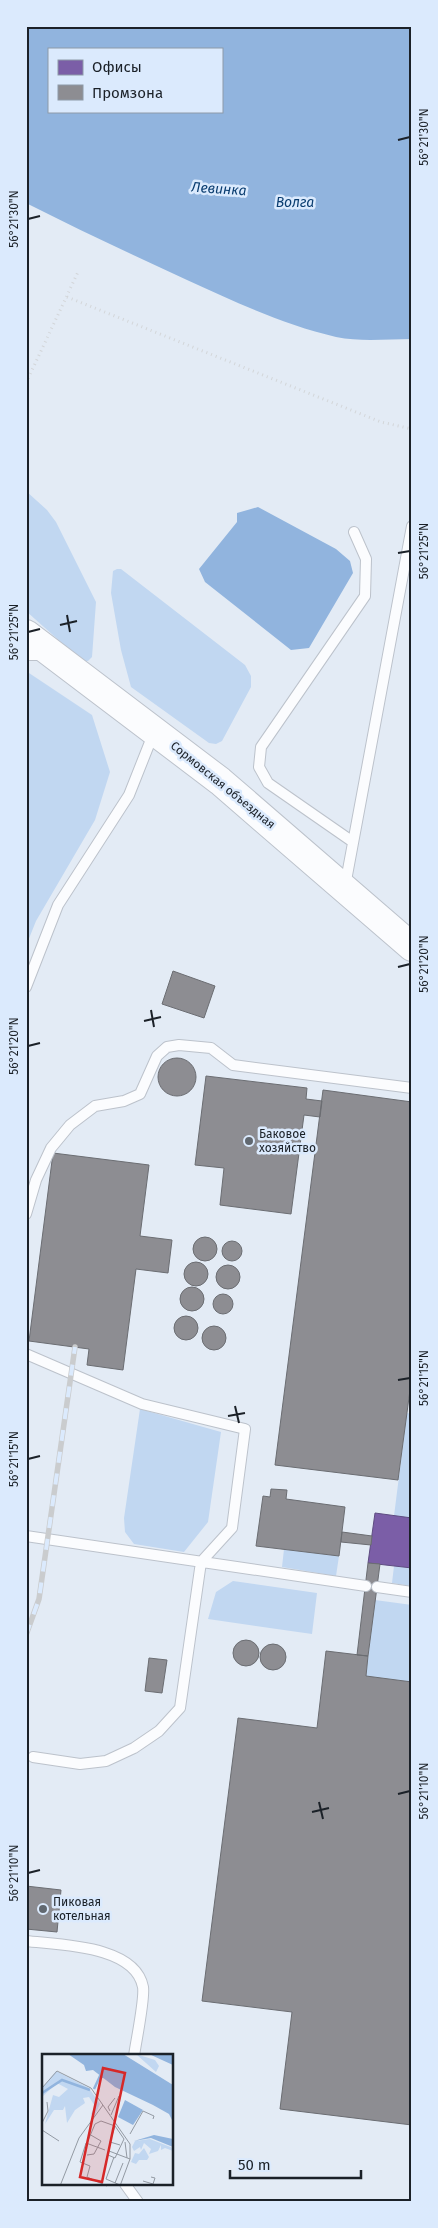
<svg xmlns="http://www.w3.org/2000/svg" width="438" height="2228" font-family="'Fira Sans',sans-serif">
	<style>
		.green { fill: #c1d7f1 }
		.water { fill: #91b4de; fill-rule: evenodd }
		.offices { fill: #7b5ea7; stroke: #5e4c81 }
		.industry { fill: #8d8d92; stroke: #6b6d72 }
		.lines { fill: none; stroke-linecap: round; stroke-linejoin: round }
		.lane-casing { stroke: #bcc2cb; stroke-width: 12 }
		.secondary-casing { stroke: #bcc2cb; stroke-width: 30 }
		.path { stroke: #d3d6d9; stroke-width: 3; stroke-dasharray: 1 4; stroke-linecap: butt }
		.lane { stroke: #fbfcfe; stroke-width: 10 }
		.secondary { stroke: #fbfcfe; stroke-width: 28 }
		.rail-casing { stroke: #caccce; stroke-width: 5.5 }
		.rail { stroke: #dbeafd; stroke-width: 4; stroke-dasharray: 11; stroke-linecap: butt }
		.ticks { fill: none; stroke: #1b2128; stroke-width: 2 }
		.poi-dot { fill: #616870; stroke: #dbeafd; stroke-width: 2 }
		.labels { text-anchor: middle; dominant-baseline: central; stroke-width: 5; stroke-linejoin: round; paint-order: stroke }
		.street-label { font-size: 12px; fill: #1b2128; stroke: #dbeafd }
		.poi-label { font-size: 12px; fill: #1b2128; stroke: #dbeafd; text-anchor: start }
		.water-label { font-size: 14px; font-style: italic; fill: #0a3d70; stroke: #dbeafd }
		.inset-river { fill: none; stroke: #91b4de; stroke-width: 2.5 }
		.inset-road { fill: none; stroke: #939aa3; stroke-width: 1 }
		.view { fill: #d62828; fill-opacity: 0.15; stroke: #d62828; stroke-width: 2.5 }
		.inset-edge { fill: none; stroke: #1b2128; stroke-width: 2.5 }
		.neatline { fill: none; stroke: #1b2128; stroke-width: 2 }
		.ticks-label { font-size: 12px; text-anchor: middle; fill: #1b2128 }
	</style>
	<rect width="100%" height="100%" fill="#e3ebf5"/>
	<!-- green -->
	<path class="green" d="M26,491l21,19 9,12 40,80 -4,55 -4,4h-6l-56,-50z
		M117,569h4l124,96 6,11v11l-29,54 -6,3 -7,-1 -78,-56 -10,-37 -10,-57 2,-22z
		M26,671l66,44 18,57 -15,48 -59,101 -10,25z
		M140,1409l81,23 -13,90 -24,30 -50,-8 -9,-12 -1,-14z
		M407,1413l5,1v104l-18,-2z
		M284,1549l55,7 -3,20 -54,-9z
		M394,1566l18,2v18l-20,-3z
		M233,1581l84,12 -5,41 -104,-15 8,-27z
		M375,1600l37,5v77l-46,-6z"/>
	<!-- water -->
	<path class="water" d="M26,26h386v313c-25,0 -51,3 -76,-2 -52,-12 -101,-35 -149,-57 -54,-25 -108,-50 -161,-77zM49,49h172v62h-172z
		M258,507l78,42 14,12 3,12 -44,75 -18,2 -86,-68 -6,-13 38,-47v-9z"/>
	<!-- offices -->
	<path class="offices" d="M375,1513l37,5v50l-44,-5z"/>
	<!-- industry -->
	<path class="industry" d="M173,971l42,15 -11,32 -42,-14z
		M158 1077a19 19 0 1 1 38 0a19 19 0 1 1-38 0Z
		M206,1076l101,12 -1,11 16,2 -2,16 -16,-2 -13,99 -71,-9 4,-37 -29,-3z
		M323,1090l89,12v273l-14,105 -123,-15z
		M53,1153l96,12 -9,71 32,4 -4,33 -32,-4 -13,101 -36,-5 2,-16 -60,-8z
		M193 1249a12 12 0 1 1 24 0a12 12 0 1 1-24 0Z
		M222 1251a10 10 0 1 1 20 0a10 10 0 1 1-20 0Z
		M184 1274a12 12 0 1 1 24 0a12 12 0 1 1-24 0Z
		M216 1277a12 12 0 1 1 24 0a12 12 0 1 1-24 0Z
		M180 1299a12 12 0 1 1 24 0a12 12 0 1 1-24 0Z
		M213 1304a10 10 0 1 1 20 0a10 10 0 1 1-20 0Z
		M174 1328a12 12 0 1 1 24 0a12 12 0 1 1-24 0Z
		M202 1338a12 12 0 1 1 24 0a12 12 0 1 1-24 0Z
		M271,1489l16,1 -1,9 59,8 -6,49 -83,-10 7,-50 7,1z
		M342,1532l30,4 -1,9 -30,-3z
		M368,1563l12,1 -12,92 -11,-1z
		M233 1653a13 13 0 1 1 26 0a13 13 0 1 1-26 0Z
		M260 1657a13 13 0 1 1 26 0a13 13 0 1 1-26 0Z
		M326,1651l42,5 -2,20 46,6v443l-132,-16 12,-97 -90,-11 36,-283 79,10z
		M149,1658l18,2 -5,33 -17,-2z
		M26,1886l35,4 -4,42 -31,-3z"/>
	<g class="lines">
		<!-- lane casing -->
		<g class="lane-casing">
			<path id="lane" d="M26,655h19
				M353,842l-85,-59 -9,-16 2,-20 104,-151 1,-37 -12,-27
				M345,886l67,-360
				M26,987l32,-82 71,-110 25,-63
				M26,1214l10,-34 15,-32 19,-23 25,-19 29,-5 16,-7 17,-38 10,-9 12,-2 32,3 22,17 179,23
				M26,1354l116,50 103,25 -13,99 -31,34 -21,146 -21,23 -25,17 -28,13 -26,3 -47,-7
				M26,1536l340,50
				M377,1587l35,5
				M26,1941c33,4 109,4 117,46 2,12 -7,54 -9,69
				M125,2184l13,18"/>
		</g>
		<!-- secondary casing -->
		<g class="secondary-casing">
			<path id="secondary" d="M26,634l194,147 192,166"/>
		</g>
		<!-- path -->
		<path class="path" d="M67,297l314,125 31,7
			M26,383l52,-111"/>
		<!-- lane -->
		<use href="#lane" class="lane"/>
		<!-- secondary -->
		<use href="#secondary" class="secondary"/>
		<!-- rail casing -->
		<g class="rail-casing">
			<path id="rail" d="M26,1635l13,-36 36,-252"/>
		</g>
		<!-- rail -->
		<use href="#rail" class="rail"/>
	</g>
	<!-- ticks -->
	<path class="ticks" d="M398,140l12,-3M28,219l12,-3M398,553l12,-2M67,615l3,17M60,625l17,-4M28,632l12,-3M398,967l12,-3M151,1010l3,17M144,1021l17,-4M28,1046l12,-3M398,1380l12,-2M235,1406l4,17M228,1416l17,-3M28,1459l12,-3M398,1794l12,-3M319,1802l4,17M312,1812l17,-4M28,1873l12,-3"/>
	<!-- markers -->
	<g class="poi-dot">
		<circle cx="249" cy="1141" r="5"/>
		<circle cx="43" cy="1909" r="5"/>
	</g>
	<g class="labels">
		<!-- street labels -->
		<g class="street-label">
			<text transform="translate(223 785) rotate(39)">Сормовская объездная</text>
		</g>
		<!-- poi labels -->
		<g class="poi-label">
			<text x="259" y="1134">Баковое<tspan x="259" dy="14">хозяйство</tspan></text>
			<text x="53" y="1902">Пиковая<tspan x="53" dy="14">котельная</tspan></text>
		</g>
		<!-- water labels -->
		<g class="water-label">
			<text transform="translate(219 189) rotate(4)">Левинка</text>
			<text x="295" y="202">Волга</text>
		</g>
	</g>
	<!-- overview -->
	<g transform="translate(42 2054)">
		<rect width="131" height="131" fill="#e3ebf5"/>
		<path d="M94,0l19,6 4,6 -3,6zM14,17l33,17 11,16 -6,13 -3,-3 4,-8 -6,-9 -6,1 2,5 -10,7 -8,13 -2,-17 -2,4h-9l-9,14 8,-29 6,2 9,-8 -11,-6 -15,14v-9zM108,85l23,9v3l-8,-3 -4,2v-5l-3,6 -9,3 2,-5 -7,-6 -3,7 -1,-3 -6,4 -2,-4 3,-6zM102,94l5,9 -2,3h-8l-3,4 -5,-2 4,-9 4,1z" fill="#c1d7f1"/>
		<path d="M26,0h55l50,31v37l-4,-8 -16,-9 -38,-18 -22,-17 -7,1 -2,-6zM107,0h24v11l-11,-5zM83,46l18,10 -10,15 -15,-8zM112,81l19,4v8l-22,-9 -17,3z" fill="#91b4de"/>
		<path class="inset-river" d="M52,35l6,-13 4,1M0,39l20,-13 28,10"/>
		<path class="inset-road" d="M0,34l15,-17 34,17 39,56v15l-10,27M68,57l-2,-4 7,-9M69,61l8,-19M0,69l6,-12 -1,-9M73,72l-5,16 10,3M0,76l17,11M88,80l13,-23 11,5 -1,3M83,88l2,16M45,89l8,-19 6,-3 14,5 9,13 -9,19 -7,-3 1,-4M63,96l-19,-7 -6,19 10,4 -3,11 20,9M67,97l21,8M45,101l7,-1 7,-13 -12,-7M72,103l-8,22 14,6M101,127l10,3 2,-6 -4,-1M73,129l8,-20M18,132l19,-48 24,-33"/>
		<path class="view" d="M61,14l22,5 -23,109 -22,-5z"/>
		<rect width="131" height="131" class="inset-edge"/>
	</g>
	<!-- border -->
	<rect width="438" height="2228" fill="none" stroke="#dbeafd" stroke-width="55"/>
	<!-- legend -->
	<rect x="48" y="48" width="175" height="65" fill="#dbeafd" stroke="#8e9aa8"/>
	<rect x="58" y="60" width="25" height="15" fill="#7b5ea7" stroke="#8e9aa8"/>
	<text x="92" y="72" font-size="15" fill="#1b2128">Офисы</text>
	<rect x="58" y="85" width="25" height="15" fill="#8d8d92" stroke="#8e9aa8"/>
	<text x="92" y="98" font-size="15" fill="#1b2128">Промзона</text>
	<!-- scale -->
	<path d="M230 2170v8h131v-8" fill="none" stroke="#1b2128" stroke-width="2.5"/>
	<text x="238" y="2170" font-size="15" fill="#1b2128" stroke="#dbeafd" stroke-width="4" paint-order="stroke">50 m</text>
	<rect x="28" y="28" width="382" height="2172" class="neatline"/>
	<g class="ticks-label">
		<text transform="translate(424 137) rotate(-90)" y="4">56°21'30"N</text>
		<text transform="translate(14 219) rotate(-90)" y="4">56°21'30"N</text>
		<text transform="translate(424 551) rotate(-90)" y="4">56°21'25"N</text>
		<text transform="translate(14 632) rotate(-90)" y="4">56°21'25"N</text>
		<text transform="translate(424 964) rotate(-90)" y="4">56°21'20"N</text>
		<text transform="translate(14 1046) rotate(-90)" y="4">56°21'20"N</text>
		<text transform="translate(424 1378) rotate(-90)" y="4">56°21'15"N</text>
		<text transform="translate(14 1459) rotate(-90)" y="4">56°21'15"N</text>
		<text transform="translate(424 1791) rotate(-90)" y="4">56°21'10"N</text>
		<text transform="translate(14 1873) rotate(-90)" y="4">56°21'10"N</text>
	</g>
</svg>
